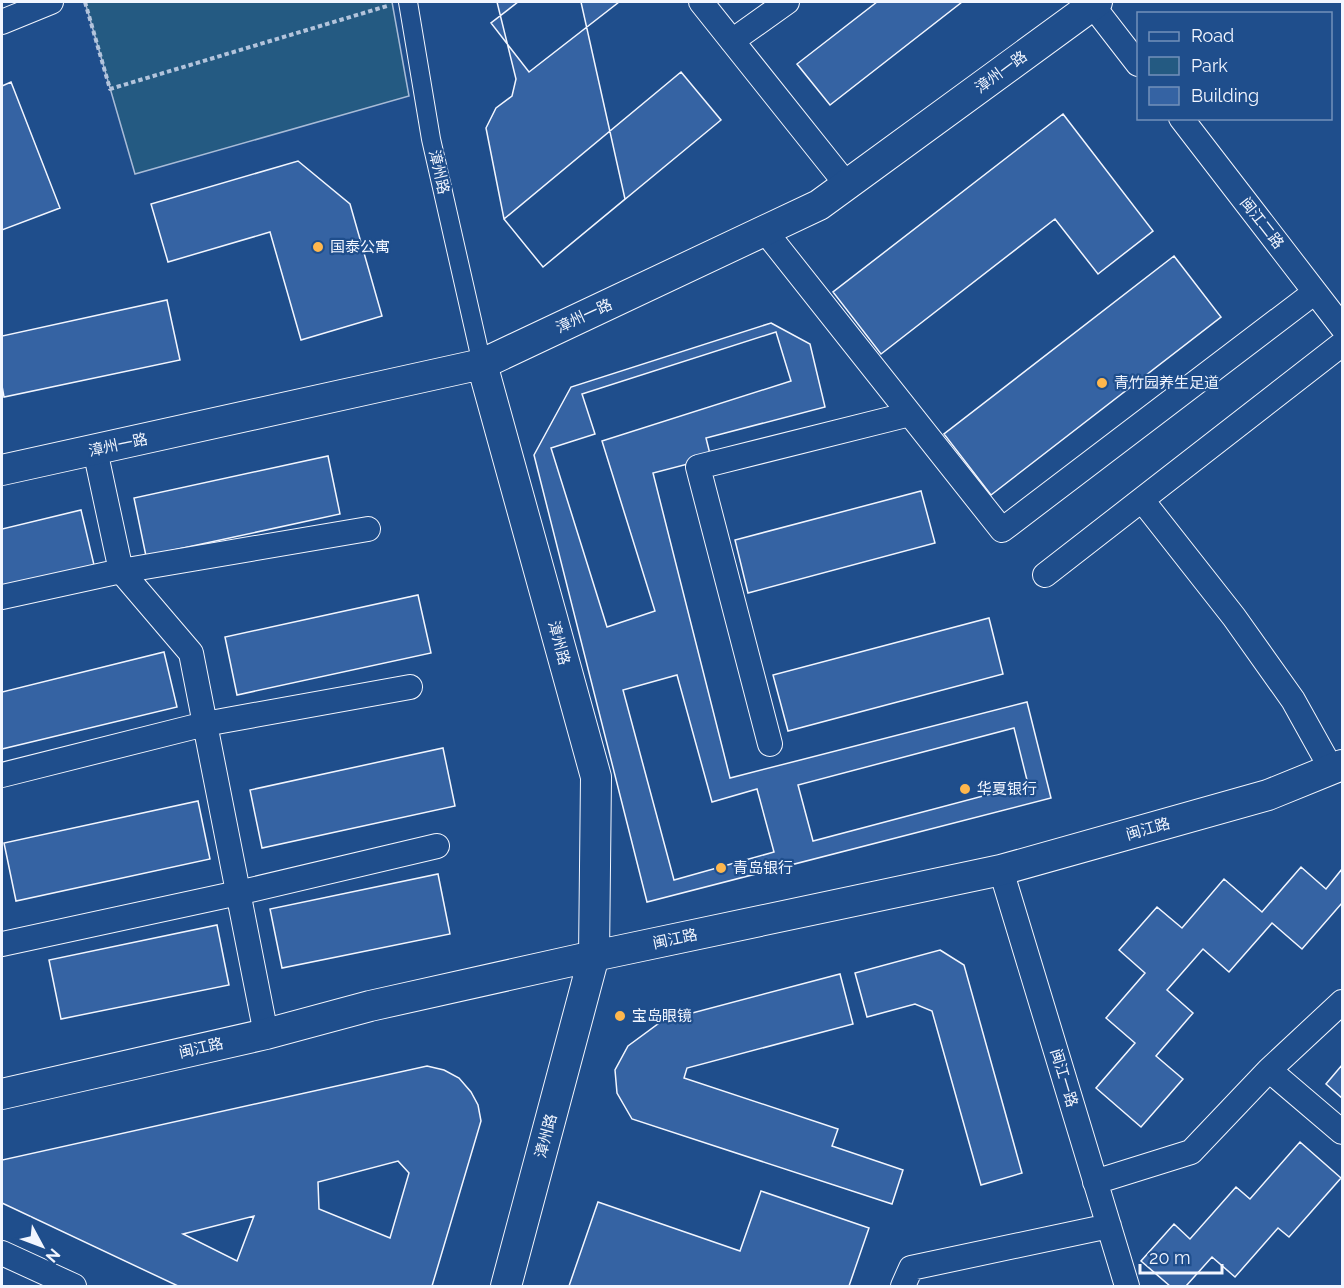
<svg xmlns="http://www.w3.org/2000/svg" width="1344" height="1288" font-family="Raleway,'Noto Sans SC',sans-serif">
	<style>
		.green { fill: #245a82; stroke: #a8bbd7; stroke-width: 1.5 }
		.building { fill: #3563a3; stroke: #f2f6ff; stroke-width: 1.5; fill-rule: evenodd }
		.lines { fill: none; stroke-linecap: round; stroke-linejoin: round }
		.pedestrian-casing { stroke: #f2f6ff; stroke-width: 20 }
		.minor-casing { stroke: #f2f6ff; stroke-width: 26 }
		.tertiary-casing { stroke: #f2f6ff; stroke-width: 32 }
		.path { stroke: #b3c4dc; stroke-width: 4; stroke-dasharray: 4.5 3; stroke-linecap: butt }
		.pedestrian { stroke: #1f4e8c; stroke-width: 18 }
		.minor { stroke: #1f4e8c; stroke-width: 24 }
		.tertiary { stroke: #1f4e8c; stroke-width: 30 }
		.poi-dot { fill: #ffb74d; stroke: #1f4e8c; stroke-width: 2 }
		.labels { text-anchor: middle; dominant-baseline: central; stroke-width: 4.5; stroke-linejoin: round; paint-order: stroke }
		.street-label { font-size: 15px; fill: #f2f6ff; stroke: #1f4e8c }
		.poi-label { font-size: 15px; fill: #f2f6ff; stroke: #1f4e8c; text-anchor: start }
	</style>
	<rect width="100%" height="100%" fill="#1f4e8c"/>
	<!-- green -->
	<path class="green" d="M85,2h307l17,94 -274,78z"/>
	<!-- building -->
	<path class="building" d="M497,2h84l44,197 -82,68 -39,-48 -18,-91 10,-20 16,-12 4,-17z
		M518,2h101l-90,70 -38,-49z
		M877,2h85l-132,103 -33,-41z
		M681,72l40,48 -178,147 -39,-48z
		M11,82l49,126 -58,22v-144z
		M1063,114l90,117 -55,43 -43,-55 -174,135 -48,-62z
		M298,161l52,43 32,112 -81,24 -31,-108 -102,30 -17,-58z
		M1174,256l47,61 -230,178 -47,-61z
		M167,300l13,60 -176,37 -2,-11v-50z
		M771,323l39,21 15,63 -119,31 5,20 -58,15 77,305 297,-76 24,96 -404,104 -113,-447 37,-68z
		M776,332l15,49 -189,60 53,170 -48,16 -56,-179 44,-14 -13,-40z
		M328,456l12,58 -194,42 -12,-58z
		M921,491l14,52 -187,50 -13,-53z
		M81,510l13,55 -92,22v-58z
		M418,595l13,58 -194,42 -12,-58z
		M989,618l14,56 -215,57 -15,-56z
		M164,652l13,55 -175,42v-57z
		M677,675l35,127 45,-13 17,63 -100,28 -51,-190z
		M1014,728l14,56 -215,57 -15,-56z
		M443,748l12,58 -193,42 -12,-58z
		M198,801l12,58 -194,42 -12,-58z
		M1301,867l25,22 16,-20v34l-40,46 -30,-26 -43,49 -26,-23 -36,41 26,23 -37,43 27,23 -42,48 -45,-39 39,-45 -29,-25 39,-45 -26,-23 38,-43 25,21 42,-49 38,33z
		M438,874l12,60 -168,34 -12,-59z
		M217,925l12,60 -168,34 -12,-59z
		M940,950l24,15 58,208 -41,12 -49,-174 -17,-7 -48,13 -12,-44z
		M840,974l13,50 -166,44 -3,10 154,51 -6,17 71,24 -11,34 -260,-85 -15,-26 -2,-23 13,-24 34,-25z
		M1342,1065v33l-16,-14z
		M427,1066l17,4 15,8 12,14 7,13 3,16 -49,165h-254l-176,-83v-43zM398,1161l11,12 -19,65 -71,-29 -1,-27zM254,1216l-17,45 -54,-27z
		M1300,1142l41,36 -52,59 -11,-9 -43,49 -23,-20 -26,29h-16l-29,-25 33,-37 16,15 46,-52 14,12z
		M761,1191l108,37 -20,58h-280l29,-84 142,49z"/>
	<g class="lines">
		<!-- pedestrian casing -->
		<g class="pedestrian-casing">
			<path id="pedestrian" d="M408,2l23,137 51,225"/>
		</g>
		<!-- minor casing -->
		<g class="minor-casing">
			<path id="minor" d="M701,2l146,183
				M1090,2l48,62
				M2,22l49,-20
				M732,41l55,-39
				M1181,118l161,209
				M765,231l237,299 313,-238
				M95,450l26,121 70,82 75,381
				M1142,500l92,117 59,83 39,70
				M1045,575l297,-231
				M2,597l119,-26 247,-42
				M770,744l-72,-277 212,-53
				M2,775l203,-51 205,-37
				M1001,870l126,416
				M2,944l236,-51 199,-47
				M1342,1002l-73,68 73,62
				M1095,1182l96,-30 78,-82
				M2,1253l72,33
				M903,1286l8,-18 198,-42"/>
		</g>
		<!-- tertiary casing -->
		<g class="tertiary-casing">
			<path id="tertiary" d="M482,364l114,413 -2,179 -88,330
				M2,470l480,-106 337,-159 278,-203
				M2,1094l264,-60 104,-28 224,-50 407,-86 267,-75 74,-30"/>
		</g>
		<!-- path -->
		<path class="path" d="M85,2l25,87 277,-83"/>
		<!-- pedestrian -->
		<use href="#pedestrian" class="pedestrian"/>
		<!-- minor -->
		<use href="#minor" class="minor"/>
		<!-- tertiary -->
		<use href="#tertiary" class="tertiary"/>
	</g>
	<!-- markers -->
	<g class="poi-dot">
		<circle cx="318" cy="247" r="6"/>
		<circle cx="1102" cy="383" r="6"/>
		<circle cx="965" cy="789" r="6"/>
		<circle cx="721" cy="868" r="6"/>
		<circle cx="620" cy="1016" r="6"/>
	</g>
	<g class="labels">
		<!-- street labels -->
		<g class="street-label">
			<text transform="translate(1001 72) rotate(-36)">漳州一路</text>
			<text transform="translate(439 172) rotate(77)">漳州路</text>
			<text transform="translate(1262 223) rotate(52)">闽江二路</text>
			<text transform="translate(584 316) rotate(-25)">漳州一路</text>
			<text transform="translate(118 445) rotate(-12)">漳州一路</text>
			<text transform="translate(559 643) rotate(75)">漳州路</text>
			<text transform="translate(1148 829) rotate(-16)">闽江路</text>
			<text transform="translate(675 939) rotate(-12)">闽江路</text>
			<text transform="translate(201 1048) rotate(-13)">闽江路</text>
			<text transform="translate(1064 1078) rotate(73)">闽江一路</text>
			<text transform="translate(546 1136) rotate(-75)">漳州路</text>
		</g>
		<!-- poi labels -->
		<g class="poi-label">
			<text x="330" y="247">国泰公寓</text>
			<text x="1114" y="383">青竹园养生足道</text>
			<text x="977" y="789">华夏银行</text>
			<text x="733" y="868">青岛银行</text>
			<text x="632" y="1016">宝岛眼镜</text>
		</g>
	</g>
	<!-- border -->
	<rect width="1344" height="1288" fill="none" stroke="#f2f6ff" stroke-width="6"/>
	<!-- legend -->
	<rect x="1137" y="12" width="195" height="108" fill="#1f4e8c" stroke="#7391ba" stroke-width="1.5"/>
	<rect x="1149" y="32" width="30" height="9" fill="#1f4e8c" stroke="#7391ba" stroke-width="1.5"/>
	<text x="1191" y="42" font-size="18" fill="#f2f6ff">Road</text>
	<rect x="1149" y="57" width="30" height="18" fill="#245a82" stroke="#7391ba" stroke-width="1.5"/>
	<text x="1191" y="72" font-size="18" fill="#f2f6ff">Park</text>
	<rect x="1149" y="87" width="30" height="18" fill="#3563a3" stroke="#7391ba" stroke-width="1.5"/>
	<text x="1191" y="102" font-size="18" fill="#f2f6ff">Building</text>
	<!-- north arrow -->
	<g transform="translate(42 1246) rotate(131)" stroke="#1f4e8c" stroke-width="4.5" paint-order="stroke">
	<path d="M0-4.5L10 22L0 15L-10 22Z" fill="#f2f6ff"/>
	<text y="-9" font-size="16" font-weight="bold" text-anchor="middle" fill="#f2f6ff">N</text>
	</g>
	<!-- scale -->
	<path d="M1140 1264v9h82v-9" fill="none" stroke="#f2f6ff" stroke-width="3"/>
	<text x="1149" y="1264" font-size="18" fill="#f2f6ff" stroke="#1f4e8c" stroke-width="4.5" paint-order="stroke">20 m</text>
</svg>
